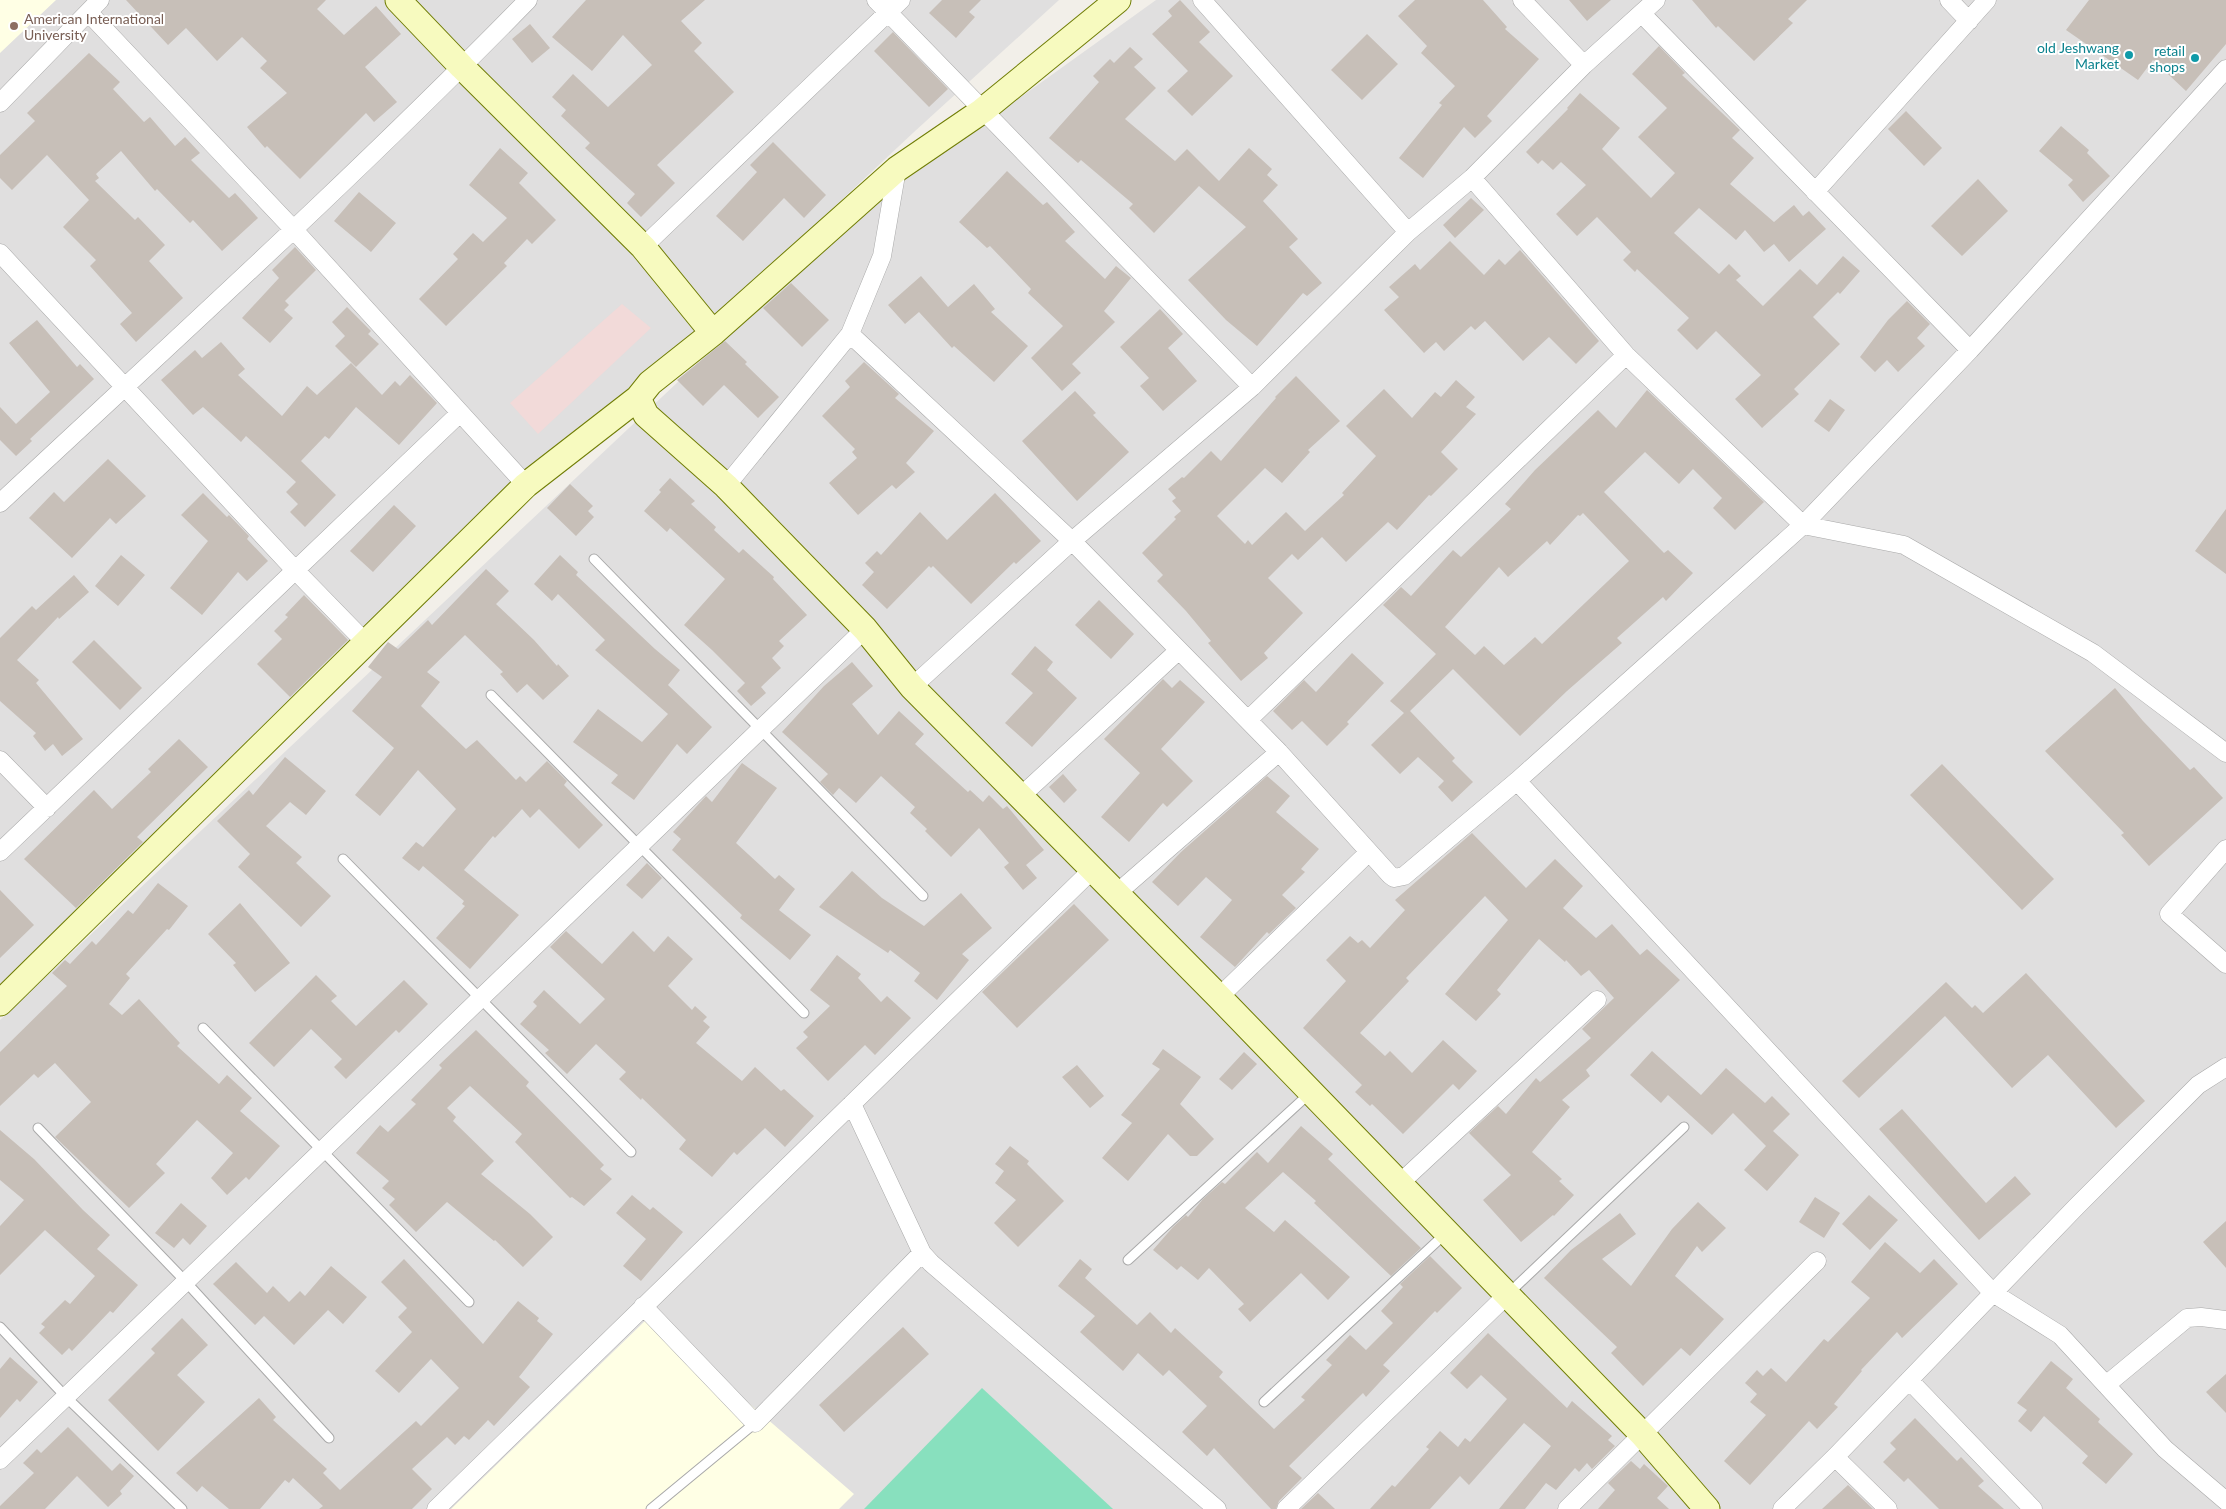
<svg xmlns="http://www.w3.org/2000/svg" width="2226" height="1509" font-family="Lato,sans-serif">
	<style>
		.residential { fill: #e0dfdf }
		.commercial { fill: #f2dad9 }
		.education { fill: #ffffe5 }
		.pitch { fill: #88e0be }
		.building { fill: #c7bfb8; fill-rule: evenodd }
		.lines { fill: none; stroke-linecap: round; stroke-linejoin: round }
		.lane-casing { stroke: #a9a9a9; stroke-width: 11 }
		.street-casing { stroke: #a9a9a9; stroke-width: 19 }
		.secondary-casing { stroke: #707d05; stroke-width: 27 }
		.lane { stroke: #fff; stroke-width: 9 }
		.street { stroke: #fff; stroke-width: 18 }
		.secondary { stroke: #f7fabf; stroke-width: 25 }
		.education-dot { fill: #8d6e63; stroke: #fff; stroke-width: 2 }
		.culture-dot { fill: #0f9aa8; stroke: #fff; stroke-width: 2 }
		.labels { text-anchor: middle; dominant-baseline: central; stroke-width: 4; stroke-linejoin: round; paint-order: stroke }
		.education-label { font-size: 14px; fill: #785e54; stroke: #fff; text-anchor: start }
		.culture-label { font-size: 14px; fill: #0d838f; stroke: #fff; text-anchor: end }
	</style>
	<rect width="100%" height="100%" fill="#f2efe9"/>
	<!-- residential -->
	<path class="residential" d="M0,0h1059l-145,132 -914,857z
		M1156,0h1070v1509h-2226v-489l851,-801z"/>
	<!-- commercial -->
	<path class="commercial" d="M622,304l29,24 -113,106 -28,-31z"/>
	<!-- education -->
	<path class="education" d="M0,0h56l-56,53z
		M649,1317l205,177 -15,15h-388z"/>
	<!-- pitch -->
	<path class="pitch" d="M982,1388l131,121h-249z"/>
	<!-- building -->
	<path class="building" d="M126,0h200l-9,9 27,26 32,-29 25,28 -36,33 32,35 -23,20 -8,-9 -66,66 -33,-33 -2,2 -18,-21 40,-34 -27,-25 7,-7 -25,-24 -25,24 -31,-33 -18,17z
		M586,0h119l-24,21 21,22 -8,8 40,41 -77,73 18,18 -34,34 -14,-14 8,-9 -50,-46 5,-5 -29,-27 5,-6 -14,-13 21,-23 35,33 44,-42 -29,-30 -31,36 -40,-34z
		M942,0h39l-12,12 6,5 -19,21 -27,-25z
		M1180,0l30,32 -11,10 34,34 -41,40 -25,-25 21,-20 -36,-37 20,-18 -4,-5z
		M1415,0h68l24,27 -2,2 34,30 -52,57 5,5 -17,17 -11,-11 -41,51 -24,-20 43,-53 -3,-2 16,-17 -34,-33 6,-7 -29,-30z
		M1569,0h42l-24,21z
		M1692,0h115l-19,19 5,4 -39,38 -36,-35 -2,2z
		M2089,0h137v44l-40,47 -33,-31 -15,20 -72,-50z
		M530,24l20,24 -18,15 -20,-24z
		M893,32l55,57 -19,18 -55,-56z
		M1367,34l31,30 -36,36 -31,-30z
		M1659,46l26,27 -3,2 58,55 -8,8 22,20 -24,26 44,38 20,-17 9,11 6,-5 17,18 -37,33 -15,-18 -10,8 -19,-22 -9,10 -37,-32 -25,25 45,41 10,-10 12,12 -5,4 27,26 37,-37 17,16 26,-29 17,15 -20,23 -2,-2 -25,25 27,27 -46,45 5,5 -37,34 -27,-29 26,-24 -45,-44 -19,19 -20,-20 12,-12 -52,-49 -2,3 -12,-12 8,-8 -34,-35 -20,19 -21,-22 30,-29 -25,-23 -8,8 -11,-10 -4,4 -12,-12 42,-43 -1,-1 13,-15 40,35 -18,21 49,49 24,-25 -37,-36 29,-29 -35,-34z
		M1130,47l13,12 -9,8 22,21 -31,31 50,42 12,-12 32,32 30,-33 23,21 -5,6 11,10 -15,16 35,38 -9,8 33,36 -15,13 -4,-3 -46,53 -31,-26 -38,-40 58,-53 -47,-41 -45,47 -25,-25 4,-4 -52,-44 -3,3 -29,-25 50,-56 -6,-6 17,-17 4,4z
		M89,53l31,29 -7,7 31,33 6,-5 25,29 10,-9 15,16 -9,7 38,38 6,-5 23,25 -36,33 -29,-31 -3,3 -33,-34 -2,2 -34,-40 -25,23 3,4 -4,3 40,39 3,-3 27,28 -16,16 34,37 -47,44 -16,-18 12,-11 -42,-47 6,-6 -33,-33 26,-27 -42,-45 -35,35 -12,-12v-23l35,-34 -8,-8z
		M1906,111l36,37 -18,18 -36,-37z
		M2061,126l28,24 -2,3 23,23 -27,26 -15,-17 5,-5 -34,-29z
		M773,142l53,53 -22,23 -20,-20 -41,43 -27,-25 41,-44 -7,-7z
		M500,148l28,25 -9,10 37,37 -24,24 -5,-5 -23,24 3,3 -61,60 -27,-27 39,-40 -5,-5 20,-21 10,9 24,-24 -38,-33z
		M1007,171l36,34 4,-3 28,30 -10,9 40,38 11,-13 15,12 -27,33 11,11 -43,42 9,9 -19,18 -31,-33 32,-32 -35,-33 3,-4 -41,-43 -3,2 -28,-26z
		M1978,179l30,32 -46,45 -31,-30z
		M359,192l37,31 -25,29 -37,-31z
		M1471,198l13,12 -29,28 -12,-13z
		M1450,241l34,34 15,-16 6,6 15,-15 79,91 -23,23 -27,-27 -26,24 -38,-40 -10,9 -4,-4 -27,25 -8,-9 -12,11 -40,-43 15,-13 -10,-10 26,-23 5,6z
		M295,247l21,23 -31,31 4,4 -5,5 9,8 -23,25 -28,-25 37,-40 -7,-8z
		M921,276l27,31 26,-23 21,25 -4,3 37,34 -34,36 -40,-36 -2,2 -33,-36 -14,12 -17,-19z
		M791,283l38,37 -27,27 -39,-39z
		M1907,301l23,23 -13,14 8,8 -27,26 -11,-12 -12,12 -15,-15 28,-37z
		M347,307l24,24 -3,3 11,10 -23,23 -21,-21 10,-10 -13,-14z
		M1160,309l23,25 -15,14 29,33 -34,30 -23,-25 9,-8 -29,-31z
		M37,320l40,47 3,-3 14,15 -64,60 2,2 -16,15 -16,-16v-33l16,17 34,-32 -41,-49z
		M725,341l22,21 -2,2 34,33 -21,21 -34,-33 -21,21 -26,-26z
		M221,342l24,27 -7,6 44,41 25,-30 10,9 34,-32 31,32 13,-14 5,5 10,-11 27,28 -38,42 -43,-38 -27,32 -4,-3 -24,25 35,34 -31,32 -15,-15 8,-8 -12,-12 10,-10 -50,-46 -5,6 -38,-35 -10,8 -32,-35 34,-30 7,8z
		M864,362l35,32 -4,4 39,33 -28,32 9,9 -19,17 -4,-4 -34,30 -29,-32 28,-25 -5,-6 3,-3 -33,-33 28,-29 -5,-6z
		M1296,376l44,45 -32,29 2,2 -28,31 -17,-15 -48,48 28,28 3,-4 4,5 34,-33 19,19 39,-36 -2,-2 34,-37 -30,-30 38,-37 28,29 23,-26 6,5 15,-17 19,17 -9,10 10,7 -35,38 17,17 -27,27 -2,-1 -32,35 -9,-8 -42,40 -24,-25 -24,23 -6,-6 -24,24 35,35 -39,40 4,5 -27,23 -33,-38 3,-2 -25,-30 -29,-30 6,-6 -21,-22 34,-34 -2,-2 7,-6 -9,-10 4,-3 -8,-9 14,-12 2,1 27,-27 10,10 55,-63 -1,-1z
		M1647,390l117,112 -29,28 -22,-22 9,-10 -29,-29 -14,15 -34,-32 -41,40 60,61 4,-3 25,23 -27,28 -3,-4 -46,41 5,5 -55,48 -47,45 -67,-67 -43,42 45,47 -3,3 21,21 -21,20 -14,-15 6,-6 -26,-24 -18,17 -29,-29 33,-32 -14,-12 46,-47 -53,-49 18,-18 10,9 42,-46 8,7 50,-48 -6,-5 30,-34 63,-60 18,18zM1583,513l46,48 -87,83 -7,-7 -31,28 -20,-19 -9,9 -30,-28 54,-60 9,10 39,-36 3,4 28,-30 2,1z
		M1075,391l21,22 -3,2 36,37 -52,49 -55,-60z
		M1830,399l15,11 -16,22 -15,-11z
		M108,459l38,37 -30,28 -6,-6 -38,40 -43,-40 25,-26 10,10z
		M670,478l25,23 -4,3 25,23 -2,3 25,23 4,-4 31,28 -1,2 34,36 -28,26 5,5 -12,12 9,10 -20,19 5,6 -15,13 -14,-15 8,-8 -33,-33 -28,-25 41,-46 -55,-51 -3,4 -23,-21 17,-19 -2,-2z
		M570,484l23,22 -5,5 6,6 -18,19 -29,-28z
		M203,493l24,24 2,-2 20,21 -2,3 21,22 -21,20 -9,-9 -36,43 -32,-27 38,-47 -27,-26z
		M995,493l46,48 -25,23 -2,-2 -43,42 -38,-38 -2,2 -2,-2 -42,43 -25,-24 12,-13 -9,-9 12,-12 4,4 39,-43 27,28z
		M394,505l22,21 -43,46 -23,-21z
		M2226,509v65l-31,-23z
		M121,555l24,20 -27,31 -23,-20z
		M560,555l18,17 -2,3 79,74 25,21 -12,15 44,42 -25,27 -10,-10 -43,56 -23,-17 7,-8 -45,-33 25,-33 44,33 26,-28 -73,-64 10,-10 -47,-46 -6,7 -18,-17z
		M486,569l23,22 -13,13 38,36 23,26 1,-2 11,12 -26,24 -16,-16 -10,9 -17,-19 3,-2 -38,-37 -38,37 13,10 -19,24 45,43 11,-9 39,40 4,-4 6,6 21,-21 20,20 -3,4 39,40 -24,24 -40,-40 -9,9 -8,-9 -27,29 -2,-2 -29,34 55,45 -49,54 -34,-31 29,-32 -3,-2 2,-3 -41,-35 -4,5 -17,-13 14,-16 7,5 33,-38 -38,-39 -38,46 -25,-21 39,-47 -42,-37 30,-34 -14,-10 20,-25 10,7 30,-29 4,5z
		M74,575l15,17 -30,27 -1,-2 -41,43 22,20 -3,3 47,56 -21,17 -9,-12 -8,7 -12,-15 3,-3 -36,-32v-63l32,-32 4,4z
		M304,595l44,45 -58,57 -33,-33 25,-25 -8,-8 14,-14 -3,-2z
		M1099,600l35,34 -23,25 -36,-34z
		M94,640l48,48 -22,22 -48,-48z
		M1035,646l18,16 -6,8 30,28 -45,49 -27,-24 28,-30 -22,-19z
		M1352,653l32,30 -37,39 2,2 -22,22 -25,-25 -10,9 -19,-19 31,-31 12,12z
		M852,662l21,24 -21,18 26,31 21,-24 25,23 -9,10 53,48 2,-2 13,12 6,-7 14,14 4,-3 37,44 -18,15 11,13 -14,12 -19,-23 5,-4 -30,-35 -28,29 -26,-26 2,-2 -17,-16 5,-6 -34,-31 -25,27 -17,-15 -6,7 -13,-13 8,-8 -46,-42 42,-46z
		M1163,679l9,9 8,-8 25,22 -44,47 32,32 -26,26 -4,-4 -34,39 -28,-25 39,-44 -36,-34z
		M2115,688l28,33 47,49 4,-3 29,31 -74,68 -28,-31 3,-2 -79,-82z
		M179,739l29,28 -71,70 6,5 -67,66 -52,-49 70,-69 18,19 39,-37 -3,-3z
		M285,757l41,34 -20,24 -16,-13 -24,24 36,31 -6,6 35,33 -30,31 -63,-60 12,-13 -33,-33 32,-31 4,5z
		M742,763l35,25 -41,55 39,36 4,-4 16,14 -16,21 32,25 -21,25 -50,-42 2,-3 -70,-65 9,-11 -8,-7 33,-36 6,6z
		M1942,764l112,115 -32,31 -112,-115z
		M1063,774l14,16 -13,13 -15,-16z
		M1267,776l23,20 -14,16 43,37 -18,20 4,3 -23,23 14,13 -27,26 -2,-2 -32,35 -35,-30 32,-37 -26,-23 -28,29 -26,-24 29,-30z
		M1472,833l54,55 29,-29 28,27 -20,22 33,30 16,-14 28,31 7,-6 33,31 -94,90 4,6 -28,24 8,7 -38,45 30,27 -3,2 15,14 -20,21 -1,-1 -32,27 -38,-42 28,-25 -42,-42 29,-27 8,8 30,-36 4,4 51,-44 -9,-9 32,-31 -25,-28 -8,6 -15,-16 -1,2 -26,-23 -42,51 4,4 -25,27 -31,-27 63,-74 -23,-24 -79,82 3,3 -49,52 25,23 5,-5 22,22 31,-33 34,31 -18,19 -6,-6 -50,50 -31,-30 -2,2 -15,-14 7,-7 -59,-57 43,-47 -20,-21 24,-24 8,7 4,-3 8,8 35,-38 -10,-10z
		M647,863l15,15 -20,21 -16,-14z
		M852,871l30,27 42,28 37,-33 31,35 -30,26 7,6 -32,40 -23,-19 6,-8 -30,-23 -2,3 -69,-46z
		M158,883l30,23 -19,24 -2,-1 -41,45 4,4 -21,26 13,11 17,-16 41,44 -3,3 42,38 8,-9 25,23 -12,13 40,35 -31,34 -3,-3 -19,18 -16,-17 22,-25 -36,-33 -41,44 9,9 -36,35 -74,-71 36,-35 -36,-39 -17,15 -4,-4 -34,32v-54l67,-66 -15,-13 13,-13 5,4 22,-23 4,4 32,-35 5,4z
		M0,890l34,35 -34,33z
		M240,903l50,60 -35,29 -22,-27 3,-2 -28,-29z
		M1074,904l35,36 -92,88 -35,-36z
		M566,931l36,33 31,-33 21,21 14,-16 25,23 -25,27 24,24 3,-4 12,11 -4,4 7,6 -14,16 46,38 13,-14 26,24 3,-2 30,27 -29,31 -20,-19 -28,27 -3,-3 -22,25 -33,-28 7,-9 -44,-42 -1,2 -22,-21 7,-7 -30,-28 -29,30 -22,-21 4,-3 -29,-26 17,-18 -4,-4 11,-12 36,34 25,-25 -55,-52z
		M837,955l24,19 -3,4 23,24 6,-6 24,22 -36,37 -10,-10 -37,36 -32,-33 12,-11 -5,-5 27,-26 -20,-16z
		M2026,973l119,128 -29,27 -68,-73 -36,33 -67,-72 -86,82 -17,-17 104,-99 26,26 3,-3 8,8z
		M316,975l21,21 -6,5 25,25 48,-46 24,24 -29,29 -3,-3 -50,49 -12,-12 8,-8 -31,-30 -37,38 -25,-24z
		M476,1030l53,52 -3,4 78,79 -4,4 12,10 -28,27 -12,-9 -2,1 -55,-56 7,-8 -52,-48 -23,22 9,9 -3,4 41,40 -13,13 49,40 23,23 -30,30 -28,-27 -1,1 -47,-39 -31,30 -27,-27 6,-6 -13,-11 7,-7 -33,-28 24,-28 8,7 28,-28 -5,-4 31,-32 -3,-3z
		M1163,1049l38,28 -21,27 34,35 -17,17h-7l-22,-22 -40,47 -26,-23 30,-35 -11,-8 39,-46 -8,-5z
		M1652,1051l49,44 25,-27 39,35 7,-7 18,18 -17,17 26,24 -32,36 -23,-21 22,-24 -33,-33 -21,22 -44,-40 -7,8 -31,-28z
		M1244,1052l13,12 -25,26 -13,-11z
		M1077,1065l27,31 -14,12 -28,-31z
		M1902,1109l84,94 29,-27 16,18 -52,46 -100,-111z
		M1301,1126l32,28 -5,5 93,89 -30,28 -77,-73 2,-2 -33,-29 -38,36 29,24 11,-12 65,57 -22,23 -27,-27 -51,49 -12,-13 6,-5 -35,-36 -11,12 -17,-14 -4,4 -24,-20 20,-23 13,-12 2,2 15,-18 19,-17 3,2 32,-32 11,11z
		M0,1130l34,29 49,51 27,25 -13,14 41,36 -25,28 -3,-2 -38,40 -3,-3 -7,7 -23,-22 6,-6 -4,-3 24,-24 5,4 25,-28 -50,-46 -45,45v-49l24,-26 -24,-20z
		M1010,1146l19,15 -2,3 37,37 -46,46 -24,-24 22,-23 -21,-17 9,-12 -9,-7z
		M632,1195l18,15 3,-3 30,25 -42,49 -18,-15 23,-27 -30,-26z
		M1869,1195l29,25 -28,30 -28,-26z
		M1815,1197l25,16 -16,25 -25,-16z
		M1698,1202l28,26 -24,24 -5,-6 -22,30 49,43 -34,37 -9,-8 -38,38 -32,-33 6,-6 -73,-69 27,-28 49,-37 16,21 -34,25 29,27 41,-57z
		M181,1203l26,23 -17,19 -7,-7 -9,10 -19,-15z
		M2226,1221v47l-23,-26z
		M1885,1242l35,31 14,-14 24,25 -56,54 -5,-6 -36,38 1,1 -28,33 4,3 -21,22 -8,-8 -59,64 -26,-24 42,-46 -16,-13 7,-8 -12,-11 12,-13 6,6 8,-8 15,14 38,-43 4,3 42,-44 -19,-16z
		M1430,1256l32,32 -25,25 -2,-2 -52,54 7,6 -24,26 -3,-4 -74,73 13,12 -23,23 -3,8h-5l-57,-61 -7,8 -25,-24 25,-26 -38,-36 -6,6 -25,-23 -15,18 -43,-39 15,-16 -37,-30 22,-27 12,10 -7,9 52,47 13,-13 21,21 4,-5 48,44 -4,5 55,52 31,-29 -4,-3 31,-32 -6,-5 24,-25 16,15 27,-27 -12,-12 22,-24 -3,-3z
		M404,1259l79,85 35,-43 21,17 -2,3 16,13 -34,43 11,10 -36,39 -6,-6 -19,20 -5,-4 -9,9 -8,-8 -35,32 20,20 -20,20h-93l4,-3 -30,-28 -4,5 -4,-3 -25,29h-31l-27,-23 -5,6 -21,-19 83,-75 17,19 -3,3 54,49 -4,4 17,17 76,-69 5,5 38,-38 -28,-29 -32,34 -24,-22 37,-39 -14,-15 9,-9 -26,-26z
		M236,1262l31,31 6,-7 16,16 11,-11 5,5 26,-30 36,31 -24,27 -15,-14 -34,35 -30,-29 -9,9 -42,-41z
		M182,1318l26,27 -31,30 28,27 -47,49 -50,-51 47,-47 -4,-4z
		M903,1327l26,27 -85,78 -25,-27z
		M1488,1333l79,75 5,-7 40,35 -4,4 7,6 -23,23 -5,-6 -8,9 -4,-4 -19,22 -10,-7 -21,26h-26l52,-63 -27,-23 -55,62 -9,-9 -30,33h-60l22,-24 3,2 34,-38 -3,-2 14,-16 18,16 7,-9 5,4 37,-43 -26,-24 -14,14 -17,-16z
		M10,1357l28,25 -18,20 -3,-3 -17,19v-49z
		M2051,1361l22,18 -7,9 34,31 -2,3 35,32 -27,30 -24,-21 6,-7 -44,-40 -13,16 -13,-11 9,-11 -10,-7z
		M2226,1374v39l-20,-21z
		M1915,1418l42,43 4,-4 23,24 -6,5 26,23h-65l-31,-31 -4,4 -21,-20 13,-13 -6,-6z
		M68,1427l44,44 8,-8 14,13 -14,15 2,3 -14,13 -31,-31 -32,33h-45v-3l34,-33 -11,-10 14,-14 4,4z
		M1631,1461l9,8 4,-5 24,22 -11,12 12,11h-71l17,-19 -7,-7z
		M1848,1485l25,24h-51z
		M1318,1493l17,16h-34z"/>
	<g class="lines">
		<!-- lane casing -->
		<g class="lane-casing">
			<path id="lane" d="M594,559l329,337
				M491,695l313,318
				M343,859l288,293
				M203,1028l266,274
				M38,1128l148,154 143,156
				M1128,1260l182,-167
				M1508,1294l176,-167
				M0,1327l66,70 116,112
				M1264,1402l181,-168
				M651,1509l104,-86"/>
		</g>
		<!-- street casing -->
		<g class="street-casing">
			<path id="street" d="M876,0l376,387
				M1202,0l206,232
				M1522,0l62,65
				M1949,0l20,21
				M89,13l205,217 232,255
				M1642,14l328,336
				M0,103l100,-103
				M1472,178l154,177 177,170 101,20 189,108 133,100
				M1815,192l172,-192
				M643,247l258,-247
				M0,253l295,317 72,74
				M850,334l222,207 207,211 111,123 4,3 10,-2 113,-95 286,-256 167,-175 256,-281
				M726,486l124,-152 32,-78 15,-87
				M0,503c178,-166 358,-329 528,-503
				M912,687l160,-146 180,-154 156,-155 64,-54 112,-113 72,-65
				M1248,720l378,-365
				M0,760l47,48
				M1517,781l476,512 67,42 105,114 61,52
				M1020,797l158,-146
				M2226,849l-57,65 57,50
				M0,852l460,-439
				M1116,894l163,-142
				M1219,997l149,-144
				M852,1104l70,149 9,10 286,246
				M1399,1184l198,-184
				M643,1306l112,117 167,-170
				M1909,1380l124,129
				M2106,1385l81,-67 14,-1 25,3
				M1835,1457l53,52
				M0,1460l865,-831
				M436,1509l656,-639
				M1286,1509l221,-214
				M1567,1509l250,-248
				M1782,1509l53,-52 241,-250 122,-122 28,-18"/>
		</g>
		<!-- secondary casing -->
		<g class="secondary-casing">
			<path id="secondary" d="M398,0l64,67 181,180 70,86 -63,50 -12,15 8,17 80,71 139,143 47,58 307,310 424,438 64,74
				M713,333l184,-164 85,-58 136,-111
				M0,1003l526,-518 112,-87"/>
		</g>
		<!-- lane -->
		<use href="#lane" class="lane"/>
		<!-- street -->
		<use href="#street" class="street"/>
		<!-- secondary -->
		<use href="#secondary" class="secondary"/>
	</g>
	<!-- markers -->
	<circle class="education-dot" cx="14" cy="26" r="5"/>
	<g class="culture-dot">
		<circle cx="2129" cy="55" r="5"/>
		<circle cx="2195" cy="58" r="5"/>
	</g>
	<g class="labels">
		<!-- education labels -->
		<g class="education-label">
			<text x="24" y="18">American International<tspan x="24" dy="16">University</tspan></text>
		</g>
		<!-- culture labels -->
		<g class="culture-label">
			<text x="2119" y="47">old Jeshwang<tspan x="2119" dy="16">Market</tspan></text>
			<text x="2185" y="50">retail<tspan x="2185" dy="16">shops</tspan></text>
		</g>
	</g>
</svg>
